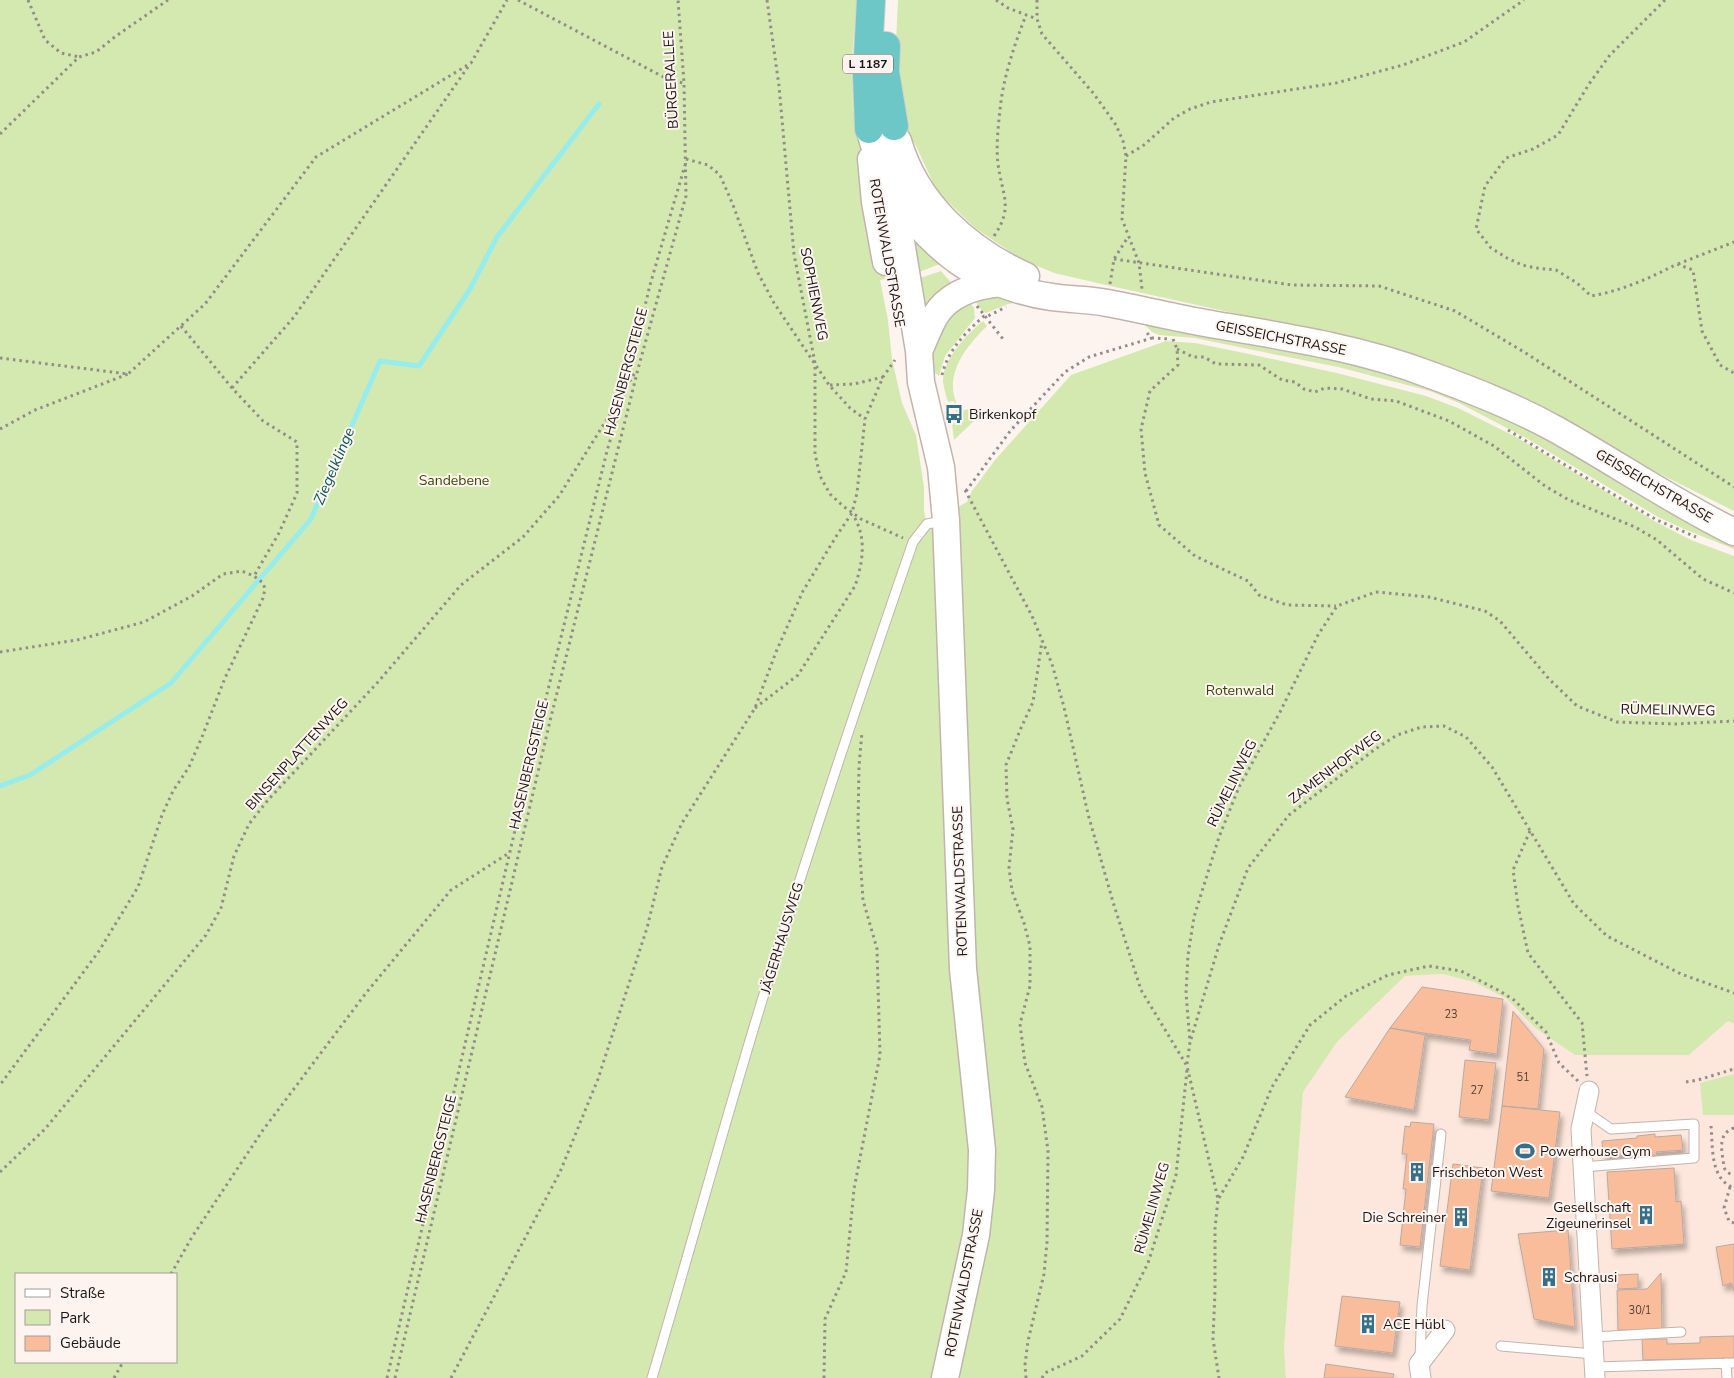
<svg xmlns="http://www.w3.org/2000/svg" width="1734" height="1378" font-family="'Nunito Sans',sans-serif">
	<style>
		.built { fill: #fde6db }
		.green { fill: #d4e9af; fill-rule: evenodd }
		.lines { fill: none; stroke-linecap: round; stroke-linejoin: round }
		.stream { stroke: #97ecec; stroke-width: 5 }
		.building { fill: #f9bd9c; stroke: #b8aaa3; filter: url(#shadow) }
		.service-casing { stroke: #c2b4ad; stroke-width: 11 }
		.minor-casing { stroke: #c2b4ad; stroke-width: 21 }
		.secondary-casing { stroke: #c2b4ad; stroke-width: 29 }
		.trunk-casing { stroke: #d1d0d0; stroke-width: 30 }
		.path { stroke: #938c89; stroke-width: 3; stroke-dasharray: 2.5 4; stroke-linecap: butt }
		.service { stroke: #fff; stroke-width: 9 }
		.minor { stroke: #fff; stroke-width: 19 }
		.secondary { stroke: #fff; stroke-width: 26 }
		.trunk { stroke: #6cc7c6; stroke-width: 28 }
		.labels { text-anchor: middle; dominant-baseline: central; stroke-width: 4; stroke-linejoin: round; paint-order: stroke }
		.number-label { font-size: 11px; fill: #524035 }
		.shield { fill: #fdf4f0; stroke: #5f5955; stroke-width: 1 }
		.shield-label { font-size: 12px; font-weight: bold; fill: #1b1613 }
		.street-label { font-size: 14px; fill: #1b1613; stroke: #fdf4f0 }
		.poi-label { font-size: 14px; fill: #1b1613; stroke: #fdf4f0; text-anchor: start }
		.park-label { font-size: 14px; fill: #364703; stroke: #fdf4f0 }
		.water-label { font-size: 15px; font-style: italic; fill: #075556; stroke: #fdf4f0 }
	</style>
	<defs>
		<filter id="shadow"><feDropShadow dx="3" dy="5.5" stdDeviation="2.5" flood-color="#0004"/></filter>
	</defs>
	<rect width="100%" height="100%" fill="#fdf4f0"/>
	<!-- built -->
	<path class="built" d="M1443,974l31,8 33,17 27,28 155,28 39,-34 6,3v354h-448l-2,-30 19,-256 34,-50 68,-66z"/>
	<!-- green -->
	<path class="green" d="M0,0h857l-5,57 1,56h5l13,97 14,69 -5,1 8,40 4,39 10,44 14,32 8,52v24l3,13 40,-22 5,-11 23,-31 76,-85 95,-34 29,2 54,11 88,19 89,23 32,12 58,29 140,85 35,18 43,16v468l-6,-3 -39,34h-114l-41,-28 -27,-28 -33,-17 -31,-8 -38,2 -68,66 -34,50 -19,256 2,30h-1286zM16,1274h160v88h-160z
		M898,0h836v511l-82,-41 -81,-47 -101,-45 -78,-30 -286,-63 -52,-12 -33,-14 -46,-31 -38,-37 -21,-45 -13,-20 -8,-64z
		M906,223l41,38 -30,12z
		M941,271l16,18 -30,34 -10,-44z
		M988,290l34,12 -14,2 -22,9 -4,-2 -8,-12z
		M966,297l8,11 1,10 -30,38 -6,20 -4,-3 -5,-16 8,-33z
		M983,321l4,5c-16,16 -35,37 -34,62 0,7 4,16 5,23l12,-2 4,12 -20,19 -2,-16 6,-2 -4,-21 -6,1c-2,-7 -4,-13 -5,-20 -1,-22 24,-48 40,-61z
		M1143,323l164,29 76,19 102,37 52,26 197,110v5l-50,-20 -26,-12 -132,-79 -67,-35 -29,-12 -92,-24 -75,-15 -68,-14 -36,-3 -7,-3z
		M1734,1074v41h-31l-3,-32z"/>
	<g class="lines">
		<!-- stream -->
		<path class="stream" d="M0,786l30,-11 141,-92 140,-164 69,-158 39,5 51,-77 27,-52 102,-133"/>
	</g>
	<!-- building -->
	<path class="building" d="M1422,987l81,12 -6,55 -28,-4 2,-10 -81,-12z
		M1513,1011l31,38 -6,60 -36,-3z
		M1390,1028l35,7 -11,75 -69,-13z
		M1465,1060l31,3 -7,57 -30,-3z
		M1502,1106l58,6 -11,86 -58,-7z
		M1411,1122l23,2 -14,123 -20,-2 6,-56h-3l4,-35h-5l3,-28 5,1z
		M1655,1134v3l26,-2 2,15 -27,2 1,3 -18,1v-2l-36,2 -1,-15 35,-3v-2z
		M1453,1164l30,4 -13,102 -30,-4z
		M1674,1168l2,34 5,-1 3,43 -72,5 -5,-77z
		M1568,1230l7,97 -41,-8 -16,-85z
		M1734,1244v47l-3,-8 -8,3 -7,-39z
		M1661,1273l1,57h-44l-1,-40 30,-1z
		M1638,1274v14l-20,1 -1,-14z
		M1342,1296l58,6 -7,51 -58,-7z
		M1734,1336v22l-91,2 -1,-21h25v5l33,-1v-6z
		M1326,1364l68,10 -1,4h-69z"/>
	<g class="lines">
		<!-- service casing -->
		<g class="service-casing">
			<path id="service" d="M1583,1167l111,-9v-34l-83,5 -26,-18
				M1593,1337l88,-5
				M1501,1346l93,8
				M1420,1358l2,-52 19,-172
				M1726,1363l1,15
				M1595,1367l139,-4
				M652,1378c38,-128 73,-257 112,-384 47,-152 97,-302 149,-452l14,-18 16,-3"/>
		</g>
		<!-- minor casing -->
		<g class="minor-casing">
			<path id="minor" d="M1589,1091l-8,38 14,249
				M1421,1378l-2,-14 26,-34"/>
		</g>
		<!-- secondary casing -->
		<g class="secondary-casing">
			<path id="secondary" d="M894,126l-1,66 3,19 23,140 2,31 20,85 5,53 17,449 19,181 -1,40 -5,45 -31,143
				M869,129c7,21 13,46 26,65 17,26 39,50 64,68 26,18 62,31 93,35 19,3 37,2 55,6 33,6 65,14 98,20 75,13 152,24 223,51 44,16 88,33 129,56 59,33 116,72 177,102
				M898,141c18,63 70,109 128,135
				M871,159l4,43 11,60
				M919,351c5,-11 10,-24 16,-35 14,-23 42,-31 67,-33"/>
		</g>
		<!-- trunk casing -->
		<g class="trunk-casing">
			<path id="trunk" d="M886,46l-1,26 9,54
				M869,129l-2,-54 4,-75"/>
		</g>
		<!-- path -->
		<path class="path" d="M28,0l17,40 16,13 18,4
			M518,0l153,81 13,2
			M767,0l12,86 15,168 21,109v91l5,22 10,18 13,12 18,13 42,19
			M996,0l12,8 29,11
			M1037,0v19l5,15 52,60 22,31 7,16 3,15 -4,63 17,44 3,26
			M1665,0l-55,55 -21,29 -31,51 -25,14 -27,9 -21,28 -9,43 15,19 16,10 15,7 14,3 20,2 21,13 14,13c30,-5 59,-18 86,-32l16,6 9,61 18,34 14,8
			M0,134l79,-77 17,-5 20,-16 52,-36
			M1126,156l18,-11 30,-27 16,-9 21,-7 125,-19 67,-18 61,-23 60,-42
			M686,159l22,6 12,10 13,30 25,68 16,30 55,82 21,23 15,11
			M994,236c20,-29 8,-41 4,-72 -2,-17 0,-36 2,-54 3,-32 14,-64 26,-95
			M1114,259l178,26 87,1 76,25 69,41 210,135
			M1678,264l56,-22
			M1110,284l4,-25 14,-22
			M977,306l26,33
			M181,326l51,62 31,33 34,21v51l-18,40 -25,43
			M1147,333l5,5 19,1
			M1173,339l4,10 1,16 -28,26 -9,38 4,44 14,52 36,31 53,25 11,14 28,10 49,1
			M1177,349l16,8h11l12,7 43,1 23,15 13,2 9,7 11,3 10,-4 17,1 29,10 25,2 53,20 45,25 51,40 24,14 66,27 22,13 46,39 31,14
			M0,358l128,16 77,-70 111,-147 155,-94 36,-63
			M942,375c6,-25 23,-42 42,-59h4l18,-9
			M830,385l24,-1 29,-7
			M626,387l10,-16
			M232,388l62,-71 176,-253
			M0,429l35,-19 93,-36
			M1508,430l118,72 31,18 39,17
			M965,490l67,126 20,48 12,43 24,107 25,88 28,88 46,76 31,133 -3,30v62l-2,48 6,39
			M966,491l45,-61 54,-58 24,-15 63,-19
			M0,652l77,-12 67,-18 48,-26 31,-22 19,-3 12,5 9,7 2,6 -2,9 -38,80 -23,59 -13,30 -16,24 -11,24 -24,72 -39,64 -99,134
			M755,708l43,-33 57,-89c8,-24 12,-49 -2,-71
			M1530,831l-17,39 5,36 10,47 54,70 5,53
			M1191,1039l28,-94 29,-77 41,-53 85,-65 23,-15 25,-8 22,-1 22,11 26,30 82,137 33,32 74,38 53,19
			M1187,1064l3,-22 -4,-49 2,-38 6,-38 25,-80 20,-50 41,-75 38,-77 19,-29 39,-14 53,5 56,14 15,10 49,58 28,27 40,16 58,2 59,-3
			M1686,1082l12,-2 36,-11
			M1711,1126c2,22 -1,53 23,62
			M1734,1128c-15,5 -13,19 -11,32 1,4 0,8 4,12 1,1 6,3 7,4
			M0,1172l45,-43 161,-194 15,-27 13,-52 15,-32 19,-24 110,-118 83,-97 62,-48 36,-41 63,-101
			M1730,1187l-6,21 5,13 5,2
			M1219,1198l24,-41 29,-70 38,-62 36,-29 42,-21 41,-9 32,5 37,19 16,10 32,32 13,31 19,18
			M171,1274l21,-37 71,-107 103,-137 85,-103 58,-37
			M114,1378l9,-16
			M387,1378l157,-672 63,-255 18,-61 25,-105 35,-120
			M395,1378l155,-657 88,-352 48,-173 -2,-113 -6,-83
			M451,1378l109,-206 38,-93 49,-151 15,-61 20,-44 73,-115 21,-56 27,-61 34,-56 15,-22 5,-20 8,-74 18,-42 12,-17
			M824,1378l1,-59 21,-47 8,-83 26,-134 -3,-106 -14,-49 -5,-75 1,-59 3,-34
			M1026,1378l-1,-13 3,-24 16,-67 3,-32 1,-91 -6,-44 -17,-44 -5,-39 10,-38v-40l-6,-23 -12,-32 -3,-23 4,-39 -6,-30 -1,-34 15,-37 12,-26 9,-61
			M1042,1378l3,-5 37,-17 38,-37 28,-56 28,-88 11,-105"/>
		<!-- service -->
		<use href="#service" class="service"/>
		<!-- minor -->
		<use href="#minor" class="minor"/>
		<!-- secondary -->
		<use href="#secondary" class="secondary"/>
		<!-- trunk -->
		<use href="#trunk" class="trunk"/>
	</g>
	<!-- icons -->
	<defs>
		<g id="bus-bare" transform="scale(1.5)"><path d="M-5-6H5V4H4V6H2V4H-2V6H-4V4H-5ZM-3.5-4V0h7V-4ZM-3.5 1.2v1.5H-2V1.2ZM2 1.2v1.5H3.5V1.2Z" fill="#347087" stroke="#fdf4f0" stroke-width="2.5" paint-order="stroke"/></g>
		<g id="stadium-bare" transform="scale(1.5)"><path d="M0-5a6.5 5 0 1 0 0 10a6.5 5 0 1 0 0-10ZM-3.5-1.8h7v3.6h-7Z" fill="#347087" stroke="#fdf4f0" stroke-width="2.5" paint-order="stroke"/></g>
		<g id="building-bare" transform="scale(1.5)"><path d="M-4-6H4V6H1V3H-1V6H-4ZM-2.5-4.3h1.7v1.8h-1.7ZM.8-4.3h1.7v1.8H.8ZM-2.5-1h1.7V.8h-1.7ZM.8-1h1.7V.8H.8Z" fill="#347087" stroke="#fdf4f0" stroke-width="2.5" paint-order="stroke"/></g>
	</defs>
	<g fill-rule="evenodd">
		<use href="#bus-bare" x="954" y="414"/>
		<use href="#stadium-bare" x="1525" y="1151"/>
		<use href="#building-bare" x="1417" y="1172"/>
		<use href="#building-bare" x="1646" y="1215"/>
		<use href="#building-bare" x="1461" y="1217"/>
		<use href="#building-bare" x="1549" y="1277"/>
		<use href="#building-bare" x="1368" y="1324"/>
	</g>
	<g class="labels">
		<!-- number labels -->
		<g class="number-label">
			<text x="1451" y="1014">23</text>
			<text x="1523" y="1077">51</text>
			<text x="1477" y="1090">27</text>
			<text x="1640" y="1310">30/1</text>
		</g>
		<!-- shield labels -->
		<rect class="shield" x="843" y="54.5" width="50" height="19" rx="4"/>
		<g class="shield-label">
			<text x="868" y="64">L 1187</text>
		</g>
		<!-- street labels -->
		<g class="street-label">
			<text transform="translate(671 80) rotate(-93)">BÜRGERALLEE</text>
			<text transform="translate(887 253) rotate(80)">ROTENWALDSTRASSE</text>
			<text transform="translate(814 294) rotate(79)">SOPHIENWEG</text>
			<text transform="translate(1281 338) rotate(11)">GEISSEICHSTRASSE</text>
			<text transform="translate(626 372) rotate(-75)">HASENBERGSTEIGE</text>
			<text transform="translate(1654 486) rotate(30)">GEISSEICHSTRASSE</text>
			<text transform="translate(1668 710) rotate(1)">RÜMELINWEG</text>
			<text transform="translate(297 754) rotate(-48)">BINSENPLATTENWEG</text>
			<text transform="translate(529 765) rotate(-77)">HASENBERGSTEIGE</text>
			<text transform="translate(1335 767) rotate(-37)">ZAMENHOFWEG</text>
			<text transform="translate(1232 783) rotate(-64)">RÜMELINWEG</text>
			<text transform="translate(960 881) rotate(-92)">ROTENWALDSTRASSE</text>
			<text transform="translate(782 938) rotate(-73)">JÄGERHAUSWEG</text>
			<text transform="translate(436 1159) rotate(-76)">HASENBERGSTEIGE</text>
			<text transform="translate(1152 1208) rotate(-74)">RÜMELINWEG</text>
			<text transform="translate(964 1283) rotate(-79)">ROTENWALDSTRASSE</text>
		</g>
		<!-- poi labels -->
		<g class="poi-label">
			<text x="969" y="414">Birkenkopf</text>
			<text x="1540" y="1151">Powerhouse Gym</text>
			<text x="1432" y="1172">Frischbeton West</text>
			<text x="1631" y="1207" text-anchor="end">Gesellschaft<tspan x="1631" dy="16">Zigeunerinsel</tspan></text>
			<text x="1446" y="1217" text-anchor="end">Die Schreiner</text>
			<text x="1564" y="1277">Schrausi</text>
			<text x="1383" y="1324">ACE Hübl</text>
		</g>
		<!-- park labels -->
		<g class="park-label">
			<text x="454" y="480">Sandebene</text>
			<text x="1240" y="690">Rotenwald</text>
		</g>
		<!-- water labels -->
		<g class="water-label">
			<text transform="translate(334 466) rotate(-67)">Ziegelklinge</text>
		</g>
	</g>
	<!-- legend -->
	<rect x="15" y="1273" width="162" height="90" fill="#fdf4f0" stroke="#a39b98"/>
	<rect x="25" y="1289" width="25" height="8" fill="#ffffff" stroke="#a39b98"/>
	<text x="60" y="1298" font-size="15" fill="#1b1613">Straße</text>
	<rect x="25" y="1310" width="25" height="15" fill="#d4e9af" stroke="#a39b98"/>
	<text x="60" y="1323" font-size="15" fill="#1b1613">Park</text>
	<rect x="25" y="1336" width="25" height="15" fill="#f9bd9c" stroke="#a39b98"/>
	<text x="60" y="1348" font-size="15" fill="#1b1613">Gebäude</text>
</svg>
